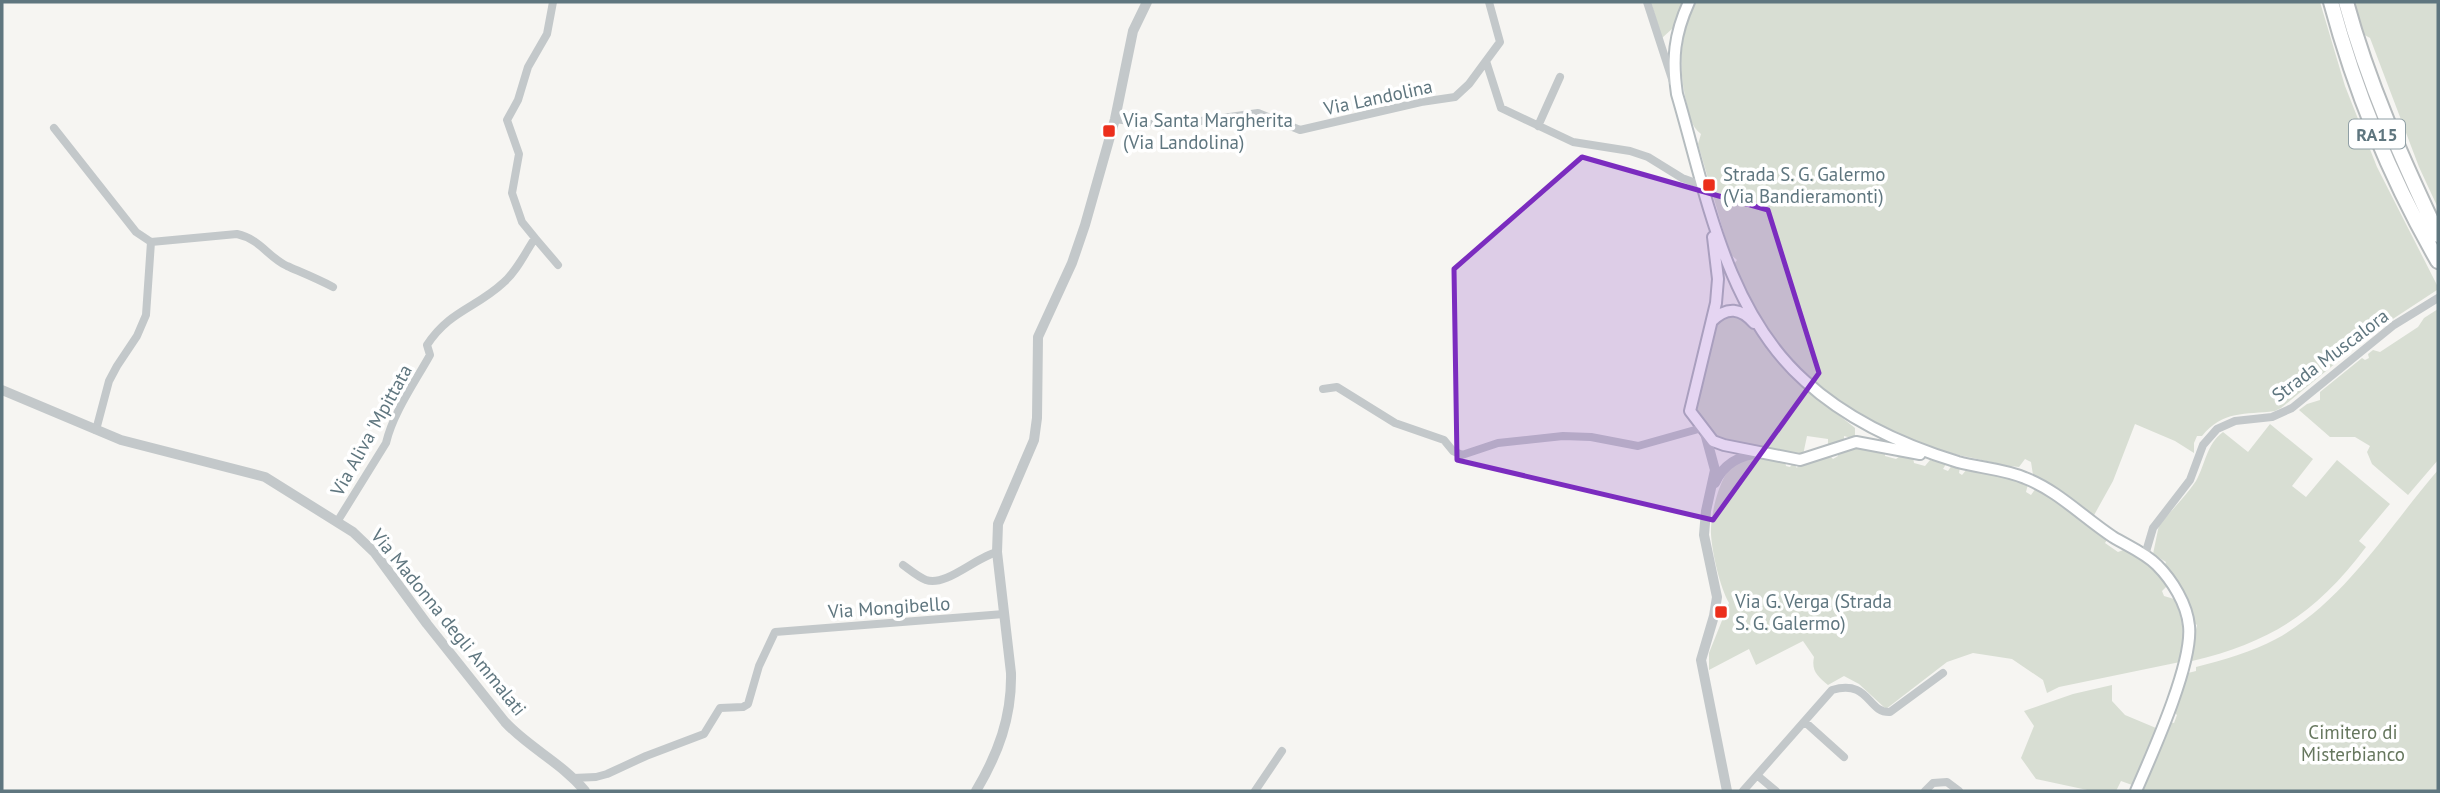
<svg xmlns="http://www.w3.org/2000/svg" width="2440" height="793" font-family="'PT Sans',sans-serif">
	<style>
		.green { fill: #d8ded3 }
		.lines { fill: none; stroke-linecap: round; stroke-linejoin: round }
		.secondary-casing { stroke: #b5bcbf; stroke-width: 14 }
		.motorway-casing { stroke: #b5babc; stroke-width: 18 }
		.minor { stroke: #c3c8ca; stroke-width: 8 }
		.tertiary { stroke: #c3c8ca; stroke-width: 10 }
		.secondary { stroke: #fff; stroke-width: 10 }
		.motorway { stroke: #fff; stroke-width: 14 }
		.marked { fill: #7b2cbf; fill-opacity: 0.2; stroke: #7b2cbf; stroke-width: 5; stroke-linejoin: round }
		.poi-dot { fill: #ec2f1c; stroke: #fff; stroke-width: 2.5 }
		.labels { text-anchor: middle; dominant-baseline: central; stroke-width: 7; stroke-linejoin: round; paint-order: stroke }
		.shield { fill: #fff; stroke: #8f9fa5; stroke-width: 2 }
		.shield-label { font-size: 18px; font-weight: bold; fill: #5f767f }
		.street-label { font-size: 19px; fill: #5f767f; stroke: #fff }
		.poi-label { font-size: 19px; fill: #5f767f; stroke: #fff; text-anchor: start }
		.park-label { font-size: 19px; fill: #66775e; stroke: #fff }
	</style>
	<rect width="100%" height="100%" fill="#f6f5f2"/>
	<!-- green -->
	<path class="green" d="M1651,2h31l-9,26 -11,10z
		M1696,2h624l25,84 32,81 61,120v5l-1,-2 -61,40 -95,78 -6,3c-30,4 -52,-1 -73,25h-5l-3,7v10l-19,-12 -40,-17 -22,57 -20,36 -60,-42 -2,-13 -6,-3 -6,8 -10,-1c-30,-7 -60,-12 -89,-22 -59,-20 -111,-59 -149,-109 -16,-21 -26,-47 -37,-71l3,-4 -7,-6 -32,-110 3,-10c-10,-8 -11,-17 -14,-29 -9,-36 -8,-70 9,-103z
		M2354,2h84v206l-19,-41 -49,-129 -7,-4z
		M2438,309v151l-30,35 -36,-31 -5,-12 3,-6 -15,-9h-25l-31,-27 8,-6 13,-4v-8l42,-34 3,2 4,-2 -1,-4 5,-4 7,2 38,-25 6,-9z
		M1728,314l19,5 25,36 25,27 58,46v11l-11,-3v7l-16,5v-9l-21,-3 -4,19 -83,-14 -24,-27 -2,-8 21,-81z
		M2270,424l43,35 -21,27 14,11 31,-37 53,44 -31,37 7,6c-49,65 -94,95 -174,114l-1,-9 6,-27 -4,-3 -29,-55 2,-5 -13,-8 6,-29c12,-14 27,-29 37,-44 10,-18 10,-36 27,-49l25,20z
		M1855,446l30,5v5l11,3 7,-5 10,3 1,6 11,3 5,-6 16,4 -3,5 5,2 4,-6 8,2 -1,6 3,2 5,-6 53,12 8,3 -2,8 5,3 5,-7 8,5 64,45 -3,5 13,9 8,-3 35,26 7,10 -6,6 2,5 10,3c11,23 10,39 6,63l-121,25 -12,6 -4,-13 -31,-21 -39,-6 -26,9 -61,47 -27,-25 -15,-8 -16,9c-10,-8 -17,-14 -14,-28l-11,-16 -47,24 -7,-16 -40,21v-17l20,-50c-9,-16 -17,-50 -18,-69 -1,-18 9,-62 25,-71 16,-8 32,-5 49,-2l1,5 4,1 3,-4 4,5 2,-5 32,-6 2,2 5,-3v-3z
		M2438,470v321h-297l28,-69 5,1 3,-8 -3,-3 10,-35h3l1,-4 8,-2v-4c28,-7 55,-15 80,-28 69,-38 112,-111 162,-169z
		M2112,685v16l13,14 31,13 -24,57 -11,-4 -5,10h-24l-56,-12 -15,-21 13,-32 -10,-15 49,-17z"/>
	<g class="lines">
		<!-- secondary casing -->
		<g class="secondary-casing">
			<path id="secondary" d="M1689,2c-15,33 -17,57 -12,92 29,98 48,216 128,287 44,40 97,64 153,81 22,6 46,7 67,16 32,12 59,40 88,59 15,9 32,16 44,28 15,15 30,39 32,61 4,38 -37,128 -53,165
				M1713,237l5,42 -2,24 -26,108 23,30 11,4 76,15 56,-18 64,12
				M1712,321c15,-15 29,-13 42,2"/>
		</g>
		<!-- motorway casing -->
		<g class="motorway-casing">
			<path id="motorway" d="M2331,2c24,89 61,179 107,259
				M2346,2c22,81 56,157 92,233"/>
		</g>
		<!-- minor -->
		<path class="minor" d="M1647,2l26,80
			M1486,61l15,47 72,34 57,9 18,6 34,21 22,8
			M1115,119l50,7 93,-13 42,17 121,-28 34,-5 14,-13 31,-42 -11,-40
			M1538,126l22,-49
			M54,128l82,104 15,10 86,-8c23,5 31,23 50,32 16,7 31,13 46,21
			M535,238l23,27
			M1323,389l14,-2 58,36 49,17 9,11 9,4 36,-12 65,-7 28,1 47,9 64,-18
			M96,430l13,-49 8,-15 20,-30 9,-21 5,-73
			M337,522l49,-79c7,-30 29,-61 44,-88l-3,-10c22,-34 49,-37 76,-62 14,-12 22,-30 32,-45l-13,-16 -10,-29 7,-39 -12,-34 11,-20 10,-33 19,-33 6,-32
			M2145,555l8,-27 37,-48 13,-35 14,-16 18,-8 37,-4 20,-9 102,-83 44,-27
			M903,565c7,5 15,12 23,15 20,7 50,-23 71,-28
			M1805,722l39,35
			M1758,776l18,15
			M573,778l23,-1 11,-3 39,-18 58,-22 16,-26 23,-1 5,-3 11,-38 16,-34 229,-18
			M1255,791l27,-40
			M1743,791l89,-101c38,-11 35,23 58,22l53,-39
			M1925,791l8,-8 14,-1 12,9"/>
		<!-- tertiary -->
		<path class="tertiary" d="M2,390l119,50 144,37 88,55 22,21 52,71 78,98c24,26 57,41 80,69
			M1705,433l10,37 -9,41 -2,24 13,62 -3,19 -13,44 26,131
			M1715,483c9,-20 25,-28 46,-30
			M976,791c22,-37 36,-74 35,-118l-14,-121 1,-28 36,-84 3,-22 1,-81 34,-74 13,-38 30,-106 18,-88 14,-29"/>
		<!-- secondary -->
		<use href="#secondary" class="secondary"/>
		<!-- motorway -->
		<use href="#motorway" class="motorway"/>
	</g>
	<!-- marked area -->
	<path class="marked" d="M1582,157l186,53 51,163 -106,147 -256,-60 -3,-191z"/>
	<!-- markers -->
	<g class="poi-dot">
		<rect x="1102" y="124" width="14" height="14" rx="3.5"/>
		<rect x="1702" y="178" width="14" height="14" rx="3.5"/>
		<rect x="1714" y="605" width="14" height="14" rx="3.5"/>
	</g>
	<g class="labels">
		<!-- shield labels -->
		<rect class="shield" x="2349" y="119.5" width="56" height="29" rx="5"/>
		<g class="shield-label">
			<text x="2377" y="134">RA15</text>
		</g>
		<!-- street labels -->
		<g class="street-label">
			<text transform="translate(1378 97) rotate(-12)">Via Landolina</text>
			<text transform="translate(2330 355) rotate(-37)">Strada Muscalora</text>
			<text transform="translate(371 430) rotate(-61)">Via Aliva 'Mpittata</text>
			<text transform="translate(889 607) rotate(-4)">Via Mongibello</text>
			<text transform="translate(449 622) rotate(51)">Via Madonna degli Ammalati</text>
		</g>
		<!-- poi labels -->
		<g class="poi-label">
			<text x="1123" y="120">Via Santa Margherita<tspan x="1123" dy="22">(Via Landolina)</tspan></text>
			<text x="1723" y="174">Strada S. G. Galermo<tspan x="1723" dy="22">(Via Bandieramonti)</tspan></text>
			<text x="1735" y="601">Via G. Verga (Strada<tspan x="1735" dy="22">S. G. Galermo)</tspan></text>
		</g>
		<!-- park labels -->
		<g class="park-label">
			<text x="2353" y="732">Cimitero di<tspan x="2353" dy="22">Misterbianco</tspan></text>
		</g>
	</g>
	<!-- border -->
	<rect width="2440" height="793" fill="none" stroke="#5f767f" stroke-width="7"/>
</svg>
